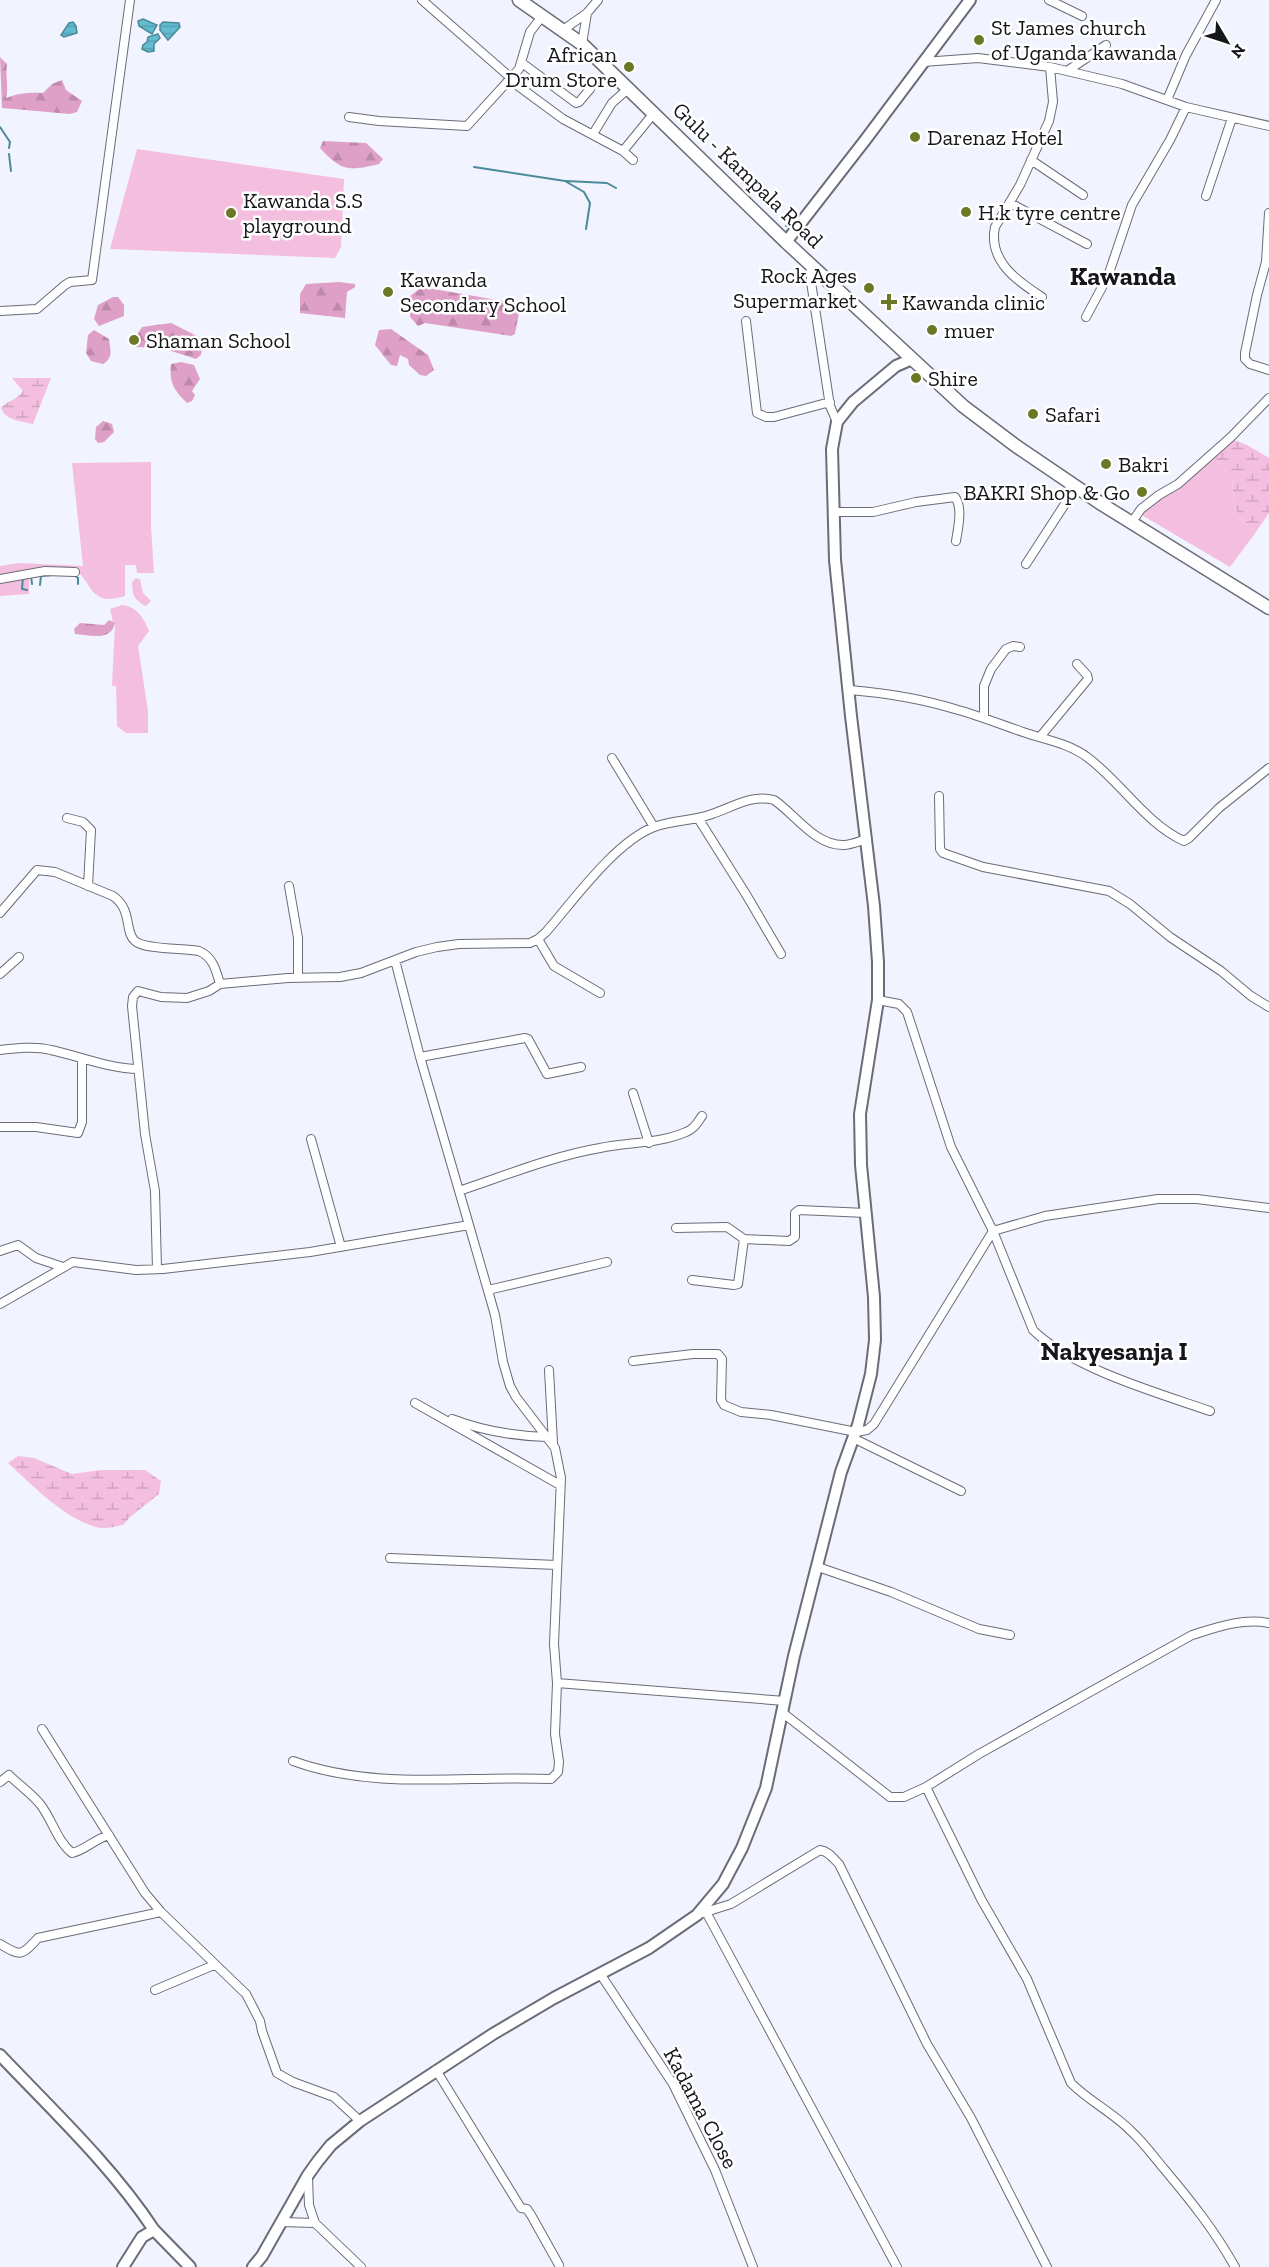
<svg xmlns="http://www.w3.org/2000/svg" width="1269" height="2267" font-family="'Zilla Slab',serif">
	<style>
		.grass { fill: #f4bedf }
		.forest { fill: url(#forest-firs) }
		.wetland { fill: url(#wetland-marsh) }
		.water { fill: url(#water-rules); stroke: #4b8a99; stroke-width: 1.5 }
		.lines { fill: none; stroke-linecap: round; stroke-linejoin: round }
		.stream { stroke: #4b8a99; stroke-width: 2 }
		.minor-casing { stroke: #6a6c78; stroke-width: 10 }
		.tertiary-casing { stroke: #6a6c78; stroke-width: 14 }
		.primary-casing { stroke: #6a6c78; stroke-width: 15 }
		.minor { stroke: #fff; stroke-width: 8 }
		.tertiary { stroke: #fff; stroke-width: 10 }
		.primary { stroke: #fff; stroke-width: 12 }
		.poi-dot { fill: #6b7926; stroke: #fff; stroke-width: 2 }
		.labels { text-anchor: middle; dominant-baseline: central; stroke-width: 5; stroke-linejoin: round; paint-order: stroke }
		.poi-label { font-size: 22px; fill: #15161a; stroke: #fff; text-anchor: start }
		.street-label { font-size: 22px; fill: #15161a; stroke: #fff }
		.quarter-label { font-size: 26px; font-weight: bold; fill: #15161a; stroke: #fff }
	</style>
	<defs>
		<pattern id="forest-firs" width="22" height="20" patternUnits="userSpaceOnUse" patternTransform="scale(1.5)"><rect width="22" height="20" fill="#dfa0c7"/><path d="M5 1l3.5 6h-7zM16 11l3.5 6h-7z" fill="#be89aa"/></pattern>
		<pattern id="wetland-marsh" width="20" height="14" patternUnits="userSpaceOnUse" patternTransform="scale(1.5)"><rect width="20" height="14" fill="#f4bedf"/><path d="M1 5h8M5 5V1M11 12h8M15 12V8" fill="none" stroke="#d0a3bf"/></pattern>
		<pattern id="water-rules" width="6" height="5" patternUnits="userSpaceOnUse" patternTransform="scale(1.5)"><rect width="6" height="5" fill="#62bbcf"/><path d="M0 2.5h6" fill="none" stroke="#54a0b1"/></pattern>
	</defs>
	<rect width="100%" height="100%" fill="#f1f3fe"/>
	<!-- grass -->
	<path class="grass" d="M137,149l207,30 -3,68 -6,11 -225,-9z
		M1213,457l19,19 2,28 5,14 17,14 -26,35 -90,-53z
		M151,462v65l3,46h-17l-1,-8h-11v31c-18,5 -28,5 -38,-13 -3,-4 -5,-8 -9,-11 -14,-8 -62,0 -78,5v-11l19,-3 64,3 -11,-103z
		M29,575v19l-29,2v-15z
		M136,578l4,1 3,14 8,8 -5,5c-12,-5 -14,-12 -14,-24z
		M122,605c14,1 22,13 27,26l-11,15 10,65v22h-22l-9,-7 -1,-40h-4l3,-63 -2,-1 -3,-13z"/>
	<!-- forest -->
	<path class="forest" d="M0,57l7,7c-2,14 2,20 -1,34 12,-5 23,-6 37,-5l9,-9 10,-4 4,10 16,11 -5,11 -7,2 -68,-6z
		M323,141l43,2 17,16 -4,5c-30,7 -37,8 -59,-16z
		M339,282l16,2v3l-8,5 -2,26 -45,-5v-19l6,-10z
		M422,287l92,16 6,4 -5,27 -4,2 -86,-13 -7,3 -8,-9v-21z
		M113,297h5l6,8v11l-25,10 -5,-7 4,-14z
		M171,323l32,16 -2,16 -5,4 -34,-11 -26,-1 -2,-7 8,-13z
		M391,329l37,26 6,15 -8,6 -6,-1 -11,-10 -1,-6 -8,-4 -3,11 -6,-1 -16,-20 4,-15z
		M94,330l15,9c1,10 5,19 -6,25l-12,-3 -5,-8 2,-18z
		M181,362l13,3 6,14 -8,12 3,4 -3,6 -5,2c-13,-13 -18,-20 -16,-39z
		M103,421l9,3 2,8 -10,10 -6,1 -3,-4 1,-12z
		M109,620l6,3c-4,19 -25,12 -40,11l-1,-5 6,-6 24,2z"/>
	<!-- wetland -->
	<path class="wetland" d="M12,378h39l-18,46c-12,-3 -27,-3 -32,-16 7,-8 16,-8 22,-17z
		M1231,439l16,6 22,13v55l-13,19 -17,-14 -5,-14 -2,-28 -19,-19z
		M18,1456l16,2 38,16 29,-4h44l16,11 -2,13 -29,23 -7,8c-6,1 -16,4 -23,3 -33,-7 -67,-42 -92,-65z"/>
	<!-- water -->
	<path class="water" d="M143,19l14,6 -5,9 -13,-8 -1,-5z
		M73,22l3,4 1,7 -13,4 -3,-2 8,-12z
		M163,22l16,1 1,4 -12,13 -8,-10v-5z
		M158,34l2,4 -6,6v7l-6,1 -6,-3 1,-4 4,-3 1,-5z"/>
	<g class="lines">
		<!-- stream -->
		<path class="stream" d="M0,127l10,15 -1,6
			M9,154l2,17
			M474,167l91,14 19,11 6,11 -4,26
			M566,181l41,2 9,5
			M786,226l6,-2 10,-11
			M74,575l4,3v6
			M31,576l1,8
			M23,577l-1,12 5,1
			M40,585l1,-9 12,-1"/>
		<!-- minor casing -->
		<g class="minor-casing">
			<path id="minor" d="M422,0l89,78
				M1049,0l33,16
				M563,30l24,-17 11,-13
				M582,44l5,-31
				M923,62l55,-4 72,9 72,17 64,23 83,19
				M522,63l54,40 3,-1 11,-13
				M1067,71l39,-26
				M510,80l53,39 60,32 10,9
				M1167,100l19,-45 30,-55
				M349,117l30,4 88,5 52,-57 11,-37 13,-17
				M593,134l19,-31 17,-15
				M623,151l31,-38
				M1031,160l52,35
				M1206,196l26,-78
				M1010,203l77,41
				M1269,213l-3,49 -9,33 -12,58v6l5,5 19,6
				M811,266v16l19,124 7,16
				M1042,297c-25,-16 -54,-36 -47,-70l25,-42 29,-64 4,-19 -3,-35
				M0,311l37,-2 28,-24 5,-3 22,-2 38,-280
				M1086,317l22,-41 24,-71 38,-65 16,-33
				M746,321l11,92 9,4h8l56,-15
				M833,512h40l43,-10 39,-5c8,11 3,31 1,44
				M1132,522l9,-13 18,-14 19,-11 53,-47 38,-39
				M1026,564l50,-77
				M0,579l45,-8 30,1
				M850,690c36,3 73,9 108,20 22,6 44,15 65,22 23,8 45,11 64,25 34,25 58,66 97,84l5,-3 30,-30 50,-40
				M984,718v-32l7,-17 15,-20 7,-3 7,1
				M1040,737l48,-58 -1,-4 -10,-11
				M612,758l42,69
				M939,796l1,53 3,4 40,14 126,24 21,13 40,33 51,34 30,25 18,11
				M67,818l16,4 8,8 -3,56
				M698,818l49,78 34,58
				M289,886l9,52v40
				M0,913l37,-43 18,2 58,24c20,14 11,36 22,45 10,9 49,7 64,10 14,6 17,19 21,33
				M538,939l16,27 46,27
				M395,960l25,97 49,168
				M0,974l19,-17
				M878,1000l21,4 8,8 44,135 42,84 40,99c38,38 125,63 177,81
				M0,1050c17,-2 35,-4 51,0 28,6 59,19 87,19
				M420,1057l105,-19 3,1 19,35 34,-7
				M633,1093l16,50
				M0,1127h36l42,6 4,-11v-63
				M311,1139l30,108
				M459,1191c45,-15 94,-35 141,-43 29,-6 58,-4 86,-16 8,-3 11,-9 16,-16
				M676,1228l51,-1 17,12 45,2 6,-4v-24l4,-3 67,3
				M0,1251l18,-6 18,13 27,9
				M157,1269l-2,-78 -10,-57 -13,-128 1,-9 5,-6 23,6 26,1 22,-7 11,-7 68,-6 52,-1 21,-4 55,-21 21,-5 22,-3 71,-1 8,-4 8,-7c28,-32 69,-90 108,-105 19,-7 40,-6 58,-13 21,-7 40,-20 62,-14 21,14 41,46 70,45 7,0 16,-4 23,-6
				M692,1280l42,5 4,-1 6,-45
				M488,1290l119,-28
				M0,1304l73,-42 63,8 27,-1 147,-17 159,-27 26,90 8,47 7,24 6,11 39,51 6,30 -7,166 3,39 228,18
				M633,1361l60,-7h25l4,5 -1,41 3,5 17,7 30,3 85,17 11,-2 7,-6 119,-193 52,-15 113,-17h39l72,9
				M549,1370l4,73
				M415,1403l145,82
				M452,1419c31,12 62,17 95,18
				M853,1438l108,53
				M390,1558l167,7
				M818,1567l73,25 88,37 31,6
				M783,1713l107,84h14l22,-10 53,-33 213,-119c26,-8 50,-17 77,-12
				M42,1729l103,164 16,19 85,82 14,27 2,10 15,42 16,9 41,15 26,24
				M293,1761c82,30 173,14 258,18l7,-7 1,-10 -4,-28 2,-51
				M0,1782l9,-7c10,10 22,18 31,29 12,15 17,37 32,49 13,-3 23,-14 37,-18
				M926,1787l55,112 46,80 44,104c19,19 43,30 61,49 12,11 22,25 33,38 26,31 50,61 70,97
				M706,1912l191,355
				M699,1914l32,-10 89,-54c8,1 13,8 19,14l88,180 44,74 76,149
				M0,1944c20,12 21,13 38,-6l123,-26
				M601,1975l72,109 42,86 38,97
				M155,1990l59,-25
				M436,2070l85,138 6,1 4,6 28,50
				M308,2178l1,27 6,18 46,44
				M281,2222l34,1"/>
		</g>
		<!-- tertiary casing -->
		<g class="tertiary-casing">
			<path id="tertiary" d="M786,242l80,-103 104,-139
				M0,2055c54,57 111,110 154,175
				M123,2267l19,-30 12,-7 36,37
				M253,2267l9,-11 46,-81 10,-14 13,-16 29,-24 133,-87 61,-36 95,-50 48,-33 26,-31 19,-36 24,-60 28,-132 47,-184 17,-47 13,-51 4,-34 -1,-43 -13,-132 -1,-51 18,-114v-38l-4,-56 -23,-190 -16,-156 -3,-111 5,-27 16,-20 43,-36 16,-7"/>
		</g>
		<!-- primary casing -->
		<g class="primary-casing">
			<path id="primary" d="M519,0l63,44 204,198 177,164 53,40 87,59 166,103"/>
		</g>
		<!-- minor -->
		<use href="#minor" class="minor"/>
		<!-- tertiary -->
		<use href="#tertiary" class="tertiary"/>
		<!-- primary -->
		<use href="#primary" class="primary"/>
	</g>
	<!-- markers -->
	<g class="poi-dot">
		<circle cx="979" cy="40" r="6"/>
		<circle cx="629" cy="67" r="6"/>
		<circle cx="915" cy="137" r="6"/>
		<circle cx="966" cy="212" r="6"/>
		<circle cx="231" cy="213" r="6"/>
		<circle cx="869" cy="288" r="6"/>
		<circle cx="388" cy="292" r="6"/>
		<path d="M886 293h6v6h6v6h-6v6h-6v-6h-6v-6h6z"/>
		<circle cx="932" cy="330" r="6"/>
		<circle cx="134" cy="340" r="6"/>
		<circle cx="916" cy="378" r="6"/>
		<circle cx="1033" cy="414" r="6"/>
		<circle cx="1106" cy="464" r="6"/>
		<circle cx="1142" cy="492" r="6"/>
	</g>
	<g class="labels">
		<!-- poi labels -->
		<g class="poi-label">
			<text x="991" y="27">St James church<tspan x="991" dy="25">of Uganda kawanda</tspan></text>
			<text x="617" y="54" text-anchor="end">African<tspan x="617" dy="25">Drum Store</tspan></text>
			<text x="927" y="137">Darenaz Hotel</text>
			<text x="243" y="200">Kawanda S.S<tspan x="243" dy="25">playground</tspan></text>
			<text x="978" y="212">H.k tyre centre</text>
			<text x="857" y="275" text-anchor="end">Rock Ages<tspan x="857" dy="25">Supermarket</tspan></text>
			<text x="400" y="279">Kawanda<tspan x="400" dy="25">Secondary School</tspan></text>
			<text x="902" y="302">Kawanda clinic</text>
			<text x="944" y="330">muer</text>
			<text x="146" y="340">Shaman School</text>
			<text x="928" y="378">Shire</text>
			<text x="1045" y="414">Safari</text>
			<text x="1118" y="464">Bakri</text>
			<text x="1130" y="492" text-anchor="end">BAKRI Shop &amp; Go</text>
		</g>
		<!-- street labels -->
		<g class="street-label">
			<text transform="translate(748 175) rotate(44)">Gulu - Kampala Road</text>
			<text transform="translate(701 2108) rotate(62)">Kadama Close</text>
		</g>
		<!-- quarter labels -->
		<g class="quarter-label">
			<text x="1123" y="276">Kawanda</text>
			<text x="1114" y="1351">Nakyesanja I</text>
		</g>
	</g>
	<!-- north arrow -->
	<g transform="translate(1227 42) rotate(129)" stroke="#ffffff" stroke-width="4.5" paint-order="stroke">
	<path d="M0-4.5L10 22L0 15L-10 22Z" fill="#15161a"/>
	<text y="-9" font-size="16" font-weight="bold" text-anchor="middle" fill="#15161a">N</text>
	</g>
</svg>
